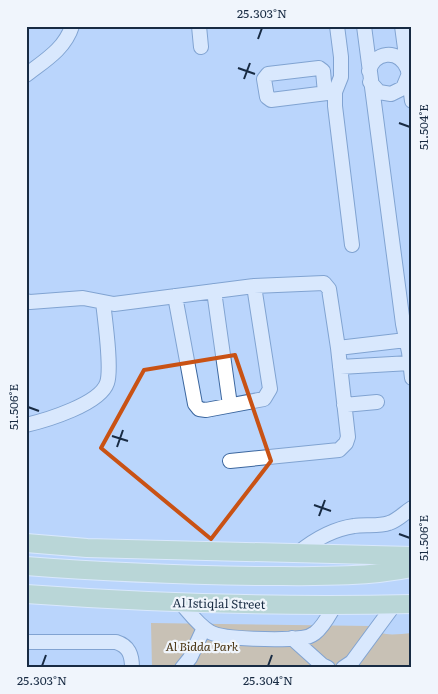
<svg xmlns="http://www.w3.org/2000/svg" width="438" height="694" font-family="Literata,serif">
	<style>
		.green { fill: #daa85f }
		.lines { fill: none; stroke-linecap: round; stroke-linejoin: round }
		.minor-casing { stroke: #3c679f; stroke-width: 16 }
		.major-casing { stroke: #fff; stroke-width: 20 }
		.minor { stroke: #fff; stroke-width: 14 }
		.major { stroke: #b9d7aa; stroke-width: 18 }
		.marked { fill: none; stroke: #c95214; stroke-width: 4; stroke-linejoin: round }
		.ticks { fill: none; stroke: #182b43; stroke-width: 2 }
		.labels { text-anchor: middle; dominant-baseline: central; stroke-width: 4.5; stroke-linejoin: round; paint-order: stroke }
		.street-label { font-size: 12px; fill: #182b43; stroke: #f0f5fc }
		.park-label { font-size: 12px; font-style: italic; fill: #4a3513; stroke: #f0f5fc }
		.neatline { fill: none; stroke: #182b43; stroke-width: 2 }
		.ticks-label { font-size: 12px; text-anchor: middle; fill: #182b43 }
	</style>
	<rect width="100%" height="100%" fill="#bad6fc"/>
	<!-- green -->
	<path class="green" d="M151,623l219,3c12,12 26,8 42,7v35h-260z"/>
	<g class="lines">
		<!-- minor casing -->
		<g class="minor-casing">
			<path id="minor" d="M199,26l2,21
				M337,26l4,31v20l-6,15v14l17,139
				M364,26l39,298 6,28 3,26
				M402,26l10,75
				M369,71c5,-19 29,-23 38,-3
				M26,75c18,-14 39,-26 46,-49
				M370,82l9,10 12,2 12,-6 5,-12
				M325,93l-2,-22 -4,-3 -51,6 -4,5 3,18 4,3 64,-8
				M214,291l16,114
				M175,296l20,108 4,5 7,1 58,-11 6,-10 -16,-103
				M26,301l4,1 53,-4 31,6 140,-18 70,-3 5,6 9,59 10,89 -2,6 -7,7 -109,11
				M338,348l68,-8
				M340,367l70,-4 2,3
				M344,405l33,-3
				M26,425c21,-5 74,-21 81,-42 5,-14 -2,-63 -4,-81
				M298,553c16,-13 35,-24 56,-27 11,-2 24,1 35,-3 9,-3 15,-10 23,-15
				M180,602c9,10 18,23 30,30 13,8 73,8 91,6 4,0 10,-2 14,-5 9,-7 14,-18 20,-28
				M292,638l30,27 6,3
				M26,642h90c13,4 16,13 16,26
				M182,668l8,-10 14,-30
				M343,668l9,-6 42,-57"/>
		</g>
		<!-- major casing -->
		<g class="major-casing">
			<path id="major" d="M26,543l61,5 325,8
				M26,566c78,6 156,9 235,10 50,0 102,2 151,-8
				M26,594c128,9 257,13 386,10"/>
		</g>
		<!-- minor -->
		<use href="#minor" class="minor"/>
		<!-- major -->
		<use href="#major" class="major"/>
	</g>
	<!-- marked area -->
	<path d="M0 0H438V694H0ZM235,355l36,106 -60,78 -110,-91 43,-78z" fill="#bad6fc" fill-opacity=".55" fill-rule="evenodd"/>
	<path class="marked" d="M235,355l36,106 -60,78 -110,-91 43,-78z"/>
	<!-- ticks -->
	<path class="ticks" d="M258,39l4,-11M238,68l17,6M244,79l6,-16M399,123l11,4M28,407l11,4M112,436l16,5M117,447l6,-17M314,505l17,6M319,516l6,-16M399,534l11,4M42,666l4,-11M268,666l4,-11"/>
	<g class="labels">
		<!-- street labels -->
		<g class="street-label">
			<text transform="translate(219 603) rotate(1)">Al Istiqlal Street</text>
		</g>
		<!-- park labels -->
		<g class="park-label">
			<text x="202" y="646">Al Bidda Park</text>
		</g>
	</g>
	<!-- border -->
	<rect width="438" height="694" fill="none" stroke="#f0f5fc" stroke-width="55"/>
	<rect x="28" y="28" width="382" height="638" class="neatline"/>
	<g class="ticks-label">
		<text x="262" y="18">25.303°N</text>
		<text transform="translate(424 127) rotate(-90)" y="4">51.504°E</text>
		<text transform="translate(14 407) rotate(-90)" y="4">51.506°E</text>
		<text transform="translate(424 538) rotate(-90)" y="4">51.506°E</text>
		<text x="42" y="685">25.303°N</text>
		<text x="268" y="685">25.304°N</text>
	</g>
</svg>
